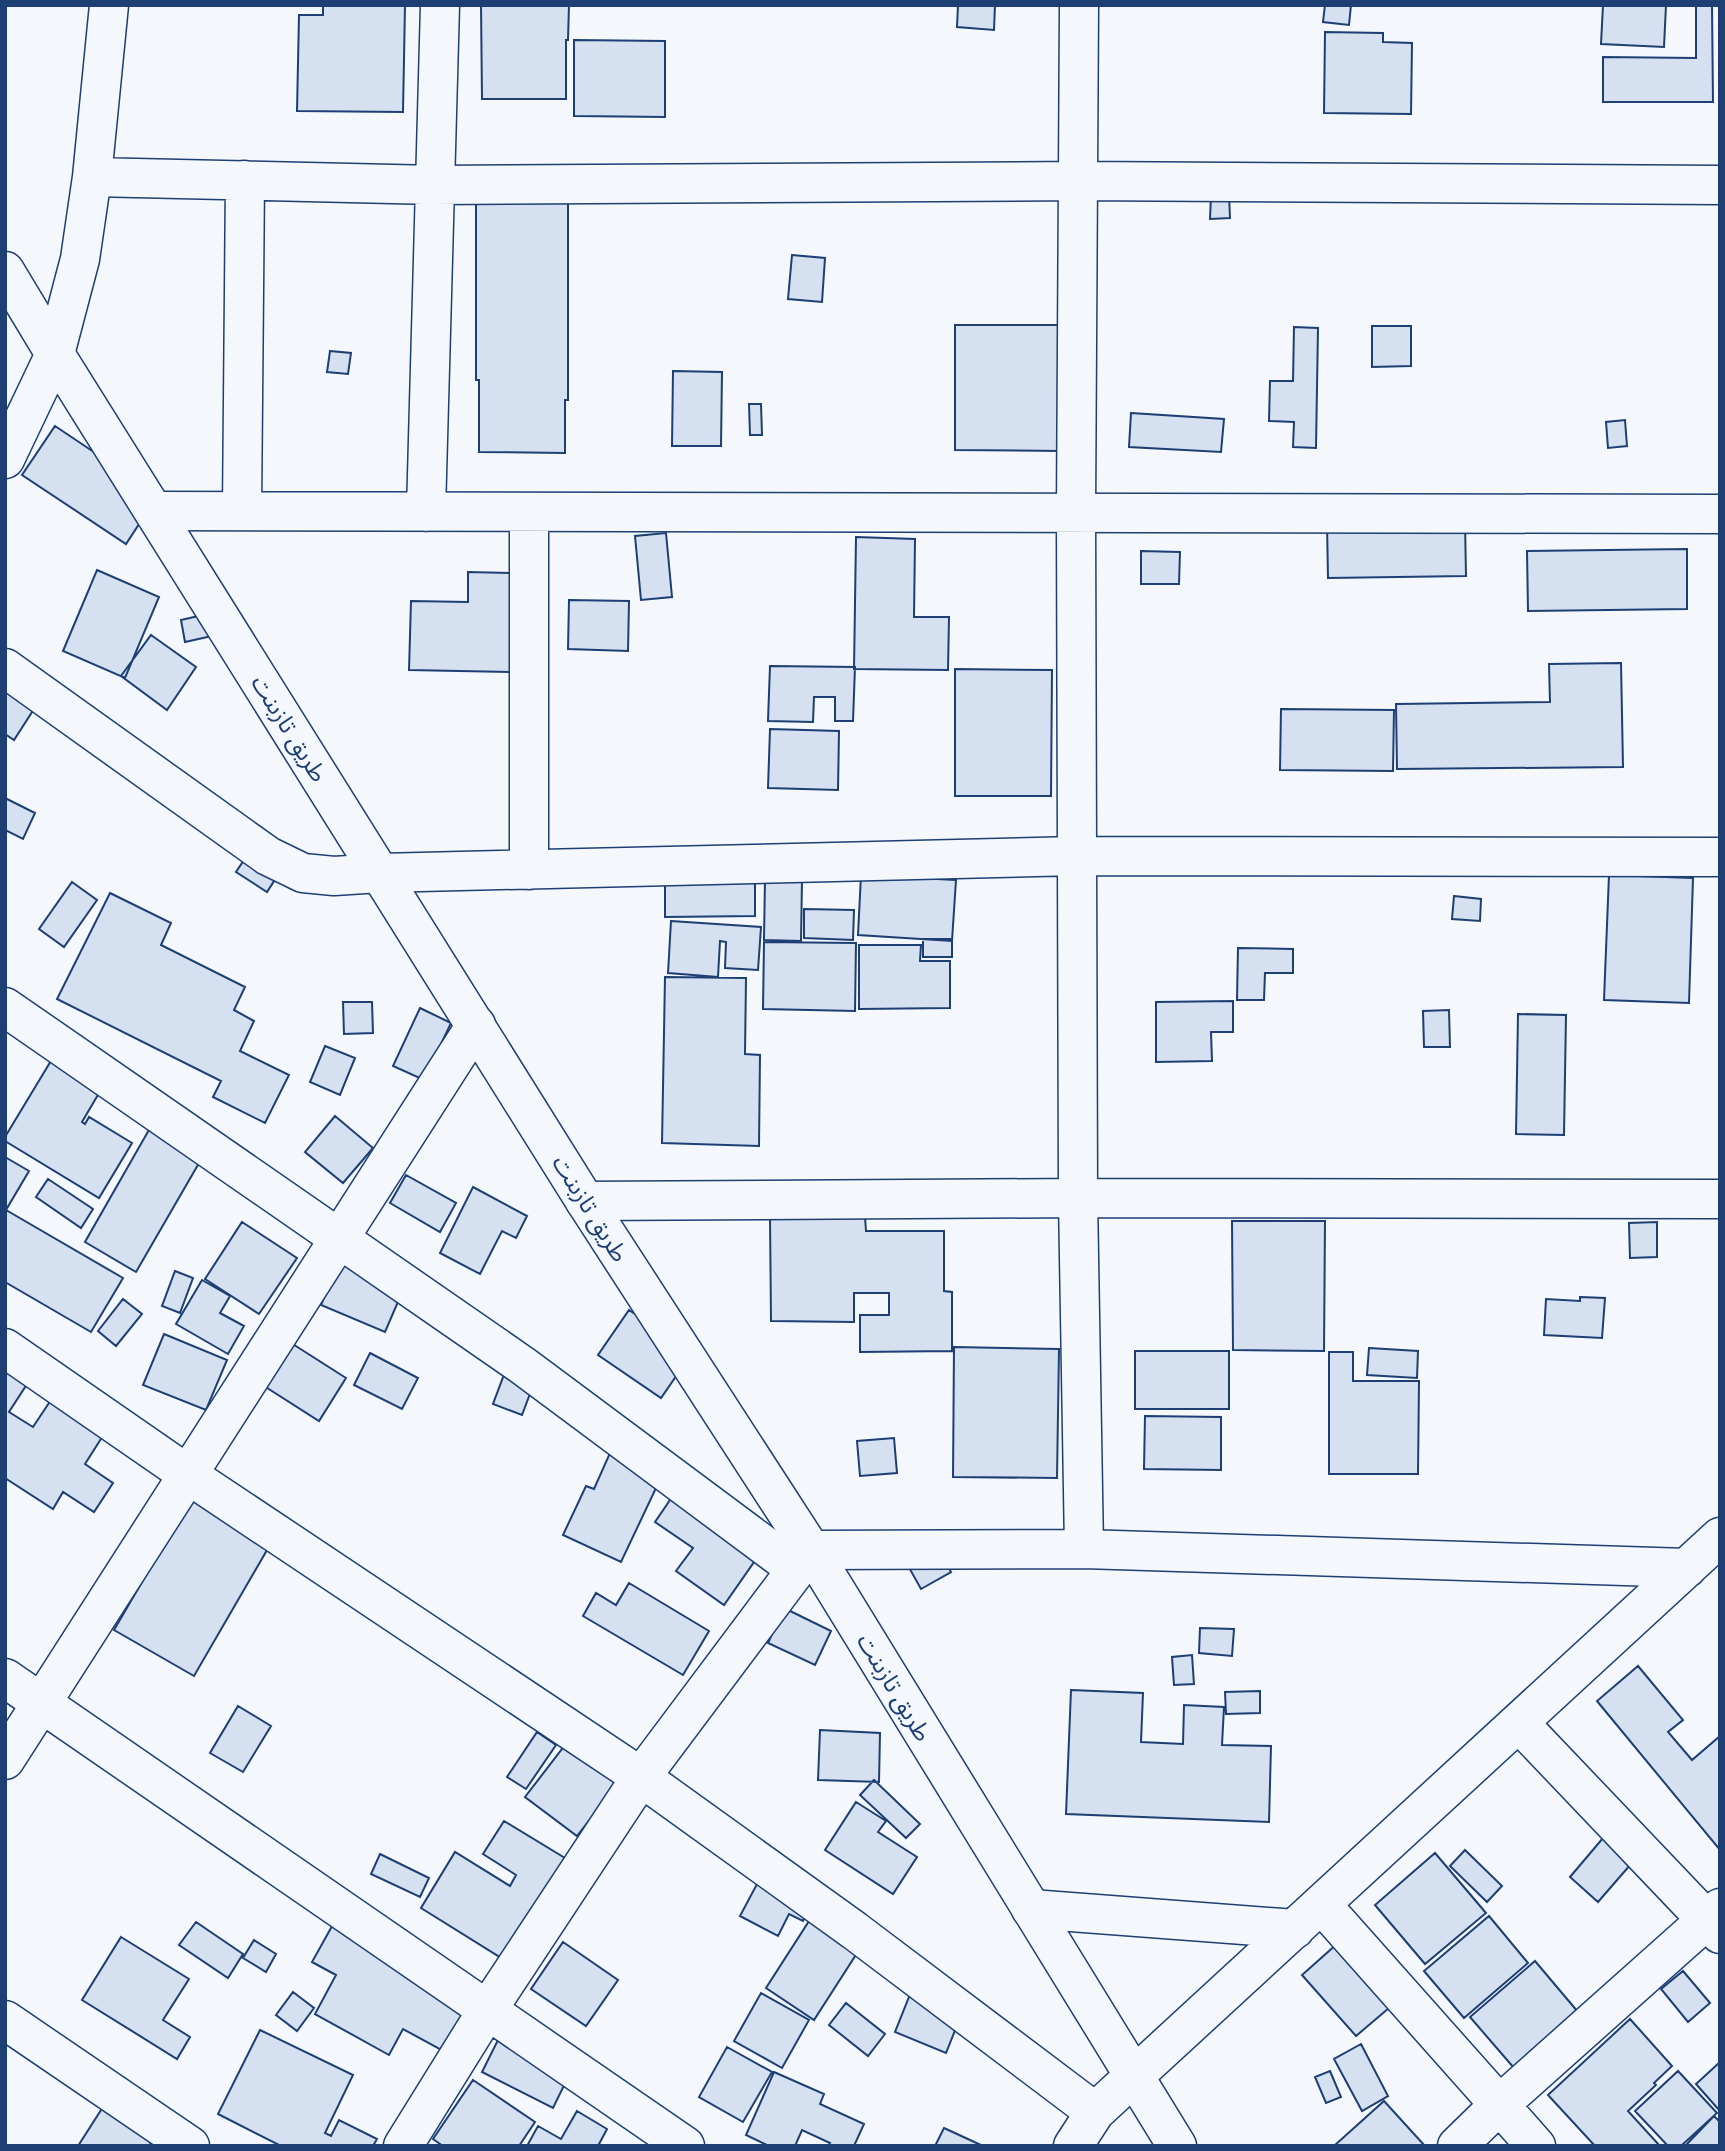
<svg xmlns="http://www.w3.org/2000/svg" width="1725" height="2151" font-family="'Public Sans','Noto Sans Arabic',sans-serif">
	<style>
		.building { fill: #d5e0f0; stroke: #1d3f73; stroke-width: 2 }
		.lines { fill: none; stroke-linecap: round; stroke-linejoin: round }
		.minor-casing { stroke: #1d3f73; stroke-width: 41 }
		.tertiary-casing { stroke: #1d3f73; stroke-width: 41 }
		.minor { stroke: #f4f7fb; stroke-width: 38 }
		.tertiary { stroke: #f4f7fb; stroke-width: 38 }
		.labels { text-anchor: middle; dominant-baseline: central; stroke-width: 5; stroke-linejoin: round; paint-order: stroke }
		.street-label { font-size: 24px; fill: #1d3f73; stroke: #f4f7fb }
	</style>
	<rect width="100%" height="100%" fill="#f4f7fb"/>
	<!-- building -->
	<path class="building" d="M323,5h82l-2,107 -106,-1 2,-96h24z
		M481,5h88l-1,35h-2v59h-84z
		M958,5h37l-1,25 -37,-3z
		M1325,5h26l-2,20 -26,-3z
		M1603,5h63l-2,42 -63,-3z
		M1696,5h16l1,97h-110v-45l93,1z
		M1325,32l58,1v9l29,1 -1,71 -87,-1z
		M574,40l91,1v76l-91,-1z
		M476,194h92v206h-3v53l-86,-1v-72h-3z
		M1229,194l1,24 -20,1 1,-24z
		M792,255l33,3 -3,44 -34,-3z
		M955,325h106v126l-106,-1z
		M1372,326h39v40l-39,1z
		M1294,327l24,1 -2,120 -23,-1 1,-25 -25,-1 1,-40h23z
		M330,351l21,2 -3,21 -21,-2z
		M673,371l49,1 -1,74h-49z
		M749,404h12l1,31h-12z
		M1131,413l93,6 -3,33 -92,-5z
		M1625,420l2,26 -19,2 -2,-26z
		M55,426l103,69 -32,49 -104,-69z
		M1465,522l1,54 -138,2 -1,-54z
		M666,533l6,64 -31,3 -6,-64z
		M856,537l59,2 -1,78h35l-1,53 -94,-1z
		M1687,549v60l-159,2 -1,-60z
		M1141,551l39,1 -1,32h-38z
		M97,570l62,27 -34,81 -62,-27z
		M468,572l45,1 -2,99 -102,-2 2,-69 57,1z
		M569,600l60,1 -1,50 -60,-2z
		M207,614l5,22 -27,6 -4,-22z
		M151,635l45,32 -29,43 -46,-34z
		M5,652l47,29 -38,59 -9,-6z
		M1621,663l2,104 -226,2 -1,-65 154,-2 -1,-38z
		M770,666l85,1 -2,54h-18v-24h-21l-1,25 -45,-1z
		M955,669l97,1 -1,126h-96z
		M1281,709l113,1 -1,61 -113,-1z
		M770,729l69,2 -1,59 -70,-2z
		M5,798l30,15 -12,26 -18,-9z
		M262,833l30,20 -25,39 -31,-20z
		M861,875l95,5 -4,61 -94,-6z
		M1609,875l84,3 -4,125 -85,-3z
		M765,879l37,1 -1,61 -37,-1z
		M72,882l25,18 -33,47 -25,-18z
		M755,882v34l-90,1v-34z
		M110,893l61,30 -10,22 84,42 -11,23 20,11 -14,30 49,24 -24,48 -52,-26 8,-16 -164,-82z
		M1454,896l27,3 -1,22 -28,-2z
		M804,909l50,1 -1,30 -49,-2z
		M671,921l90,6 -3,43 -33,-2 1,-26 -6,-1 -2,36 -50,-4z
		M923,939h29v18h-29z
		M764,942l92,1 -1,68 -92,-2z
		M859,945h62l-1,16h30v47l-91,1z
		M1238,948l55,1v24h-28l-1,27h-27z
		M665,977l81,1 -1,76 15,1 -1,91 -97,-3z
		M1233,1001v31h-22l1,29 -56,1v-60z
		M343,1002h29l1,31 -29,1z
		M420,1008l31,15 -27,57 -31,-14z
		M1449,1010l1,37h-26l-1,-36z
		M1518,1014l48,1 -2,120 -48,-1z
		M63,1041l49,30 -30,51 3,2 4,-7 43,26 -33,55 -94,-57v-4z
		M325,1046l30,12 -15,37 -30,-13z
		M158,1114l52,30 -74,128 -51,-30z
		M335,1116l38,32 -30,35 -38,-31z
		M5,1157l24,14 -23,39 117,68 -32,54 -86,-50z
		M406,1175l50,28 -16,29 -50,-29z
		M48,1179l45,30 -12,19 -45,-31z
		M473,1187l54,29 -11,22 -14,-7 -22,43 -40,-21z
		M770,1217h95l1,14h78v60l8,1v59l-92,1v-37h29v-22h-35v29l-83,-1z
		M1232,1221h93l-1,130 -91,-1z
		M242,1222l55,36 -38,56 -54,-35z
		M1657,1222v35l-27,1 -1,-35z
		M342,1254l65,27 -22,51 -64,-27z
		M175,1271l18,7 -13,35 -18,-7z
		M202,1280l28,16 -10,17 24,13 -16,28 -52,-30z
		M1580,1297l25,1 -3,40 -58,-3 2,-36 34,2z
		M123,1299l19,15 -26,32 -18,-15z
		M629,1310l63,43 -31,45 -63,-43z
		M164,1334l63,26 -21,50 -63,-25z
		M288,1341l58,37 -27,43 -58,-37z
		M954,1347l105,2 -2,129 -104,-1z
		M1369,1348l49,3 -1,27 -50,-3z
		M1135,1351h94v58h-94z
		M1329,1352h24v29h66l-1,93h-89z
		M370,1353l48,25 -16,31 -48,-24z
		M511,1356l29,11 -18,48 -29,-11z
		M5,1360l35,4 -31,48 24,15 28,-42 52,35 -28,44 28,19 -19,29 -31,-20 -10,17 -48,-31z
		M1145,1416l76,1v53l-77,-1z
		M894,1438l3,35 -37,3 -3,-35z
		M614,1444l51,25 -44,93 -58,-27 23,-49 8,3z
		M681,1484l85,61 -42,60 -48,-34 17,-23 -38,-26z
		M198,1486l80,45 -84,145 -80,-46z
		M937,1547l14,25 -30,17 -14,-25z
		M629,1583l80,48 -26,44 -100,-59 13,-23 20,12z
		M784,1608l47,23 -16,34 -47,-22z
		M1200,1628l34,1 -2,27 -33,-3z
		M1192,1655l2,29 -20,1 -2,-28z
		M1638,1666l45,54 -15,12 24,28 28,-24v114l-123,-149z
		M1071,1690l72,3 -2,49 42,2 1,-39 40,2 -2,38 49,1 -2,76 -203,-8z
		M1260,1691v22l-34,1 -1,-22z
		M238,1706l33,20 -28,46 -33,-19z
		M820,1730l60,3 -1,49 -61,-2z
		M537,1732l19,13 -30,44 -19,-12z
		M572,1736l65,23 -60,77 -52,-39z
		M874,1780l46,44 -14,14 -46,-43z
		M856,1802l30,19 -8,11 39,25 -24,37 -68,-44z
		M504,1821l61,37 -62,101 -82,-51 34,-56 55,34 6,-11 -33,-21z
		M1603,1838l28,26 -33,38 -28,-25z
		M1465,1850l37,36 -15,16 -37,-36z
		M1435,1853l51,60 -61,51 -50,-59z
		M380,1854l49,24 -9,19 -49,-23z
		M766,1867l51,27 -14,27 -14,-7 -11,22 -38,-20z
		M820,1904l48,32 -54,84 -48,-32z
		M1489,1916l39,47 -64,55 -40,-47z
		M336,1919l133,90 -24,43 -42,-23 -14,26 -74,-41 21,-39 -24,-13z
		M196,1922l47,32 -15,24 -49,-33z
		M1347,1935l55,62 -46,39 -54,-61z
		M121,1937l68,42 -26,41 27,17 -13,22 -95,-59z
		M254,1940l22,14 -10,18 -23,-14z
		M563,1942l55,38 -32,46 -55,-37z
		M1535,1961l43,51 -64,56 -44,-51z
		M1683,1971l27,32 -22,19 -27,-33z
		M913,1987l51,21 -18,45 -51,-21z
		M293,1992l21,16 -17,23 -21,-16z
		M761,1993l48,27 -27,48 -48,-27z
		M846,2003l39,31 -17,22 -39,-31z
		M1630,2019l42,47 -18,17 2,2 -28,26 32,35h-65l-47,-51z
		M505,2026l71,35 -23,47 -71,-36z
		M260,2030l93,45 -28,58 6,3 8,-16 38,19 -4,7h-92l-63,-32z
		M1361,2044l27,52 -26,15 -28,-52z
		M727,2047l45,25 -29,50 -44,-25z
		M1720,2062v47l-1,1 -23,-26z
		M1330,2071l11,26 -15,6 -11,-26z
		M1678,2071l39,42 -36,33h-13l-33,-35z
		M774,2072l50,22 -4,10 44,20 -10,22h-26l2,-3 -28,-13 -7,16h-26l-23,-11z
		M473,2080l62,42 -16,24h-76l-10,-7z
		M112,2093l50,32 -13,21h-71z
		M1384,2101l41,45h-89l-1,-1z
		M577,2111l30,18 -9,17h-71l11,-20 23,13z
		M1714,2116l6,6v24h-35z
		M944,2128l39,18h-48z"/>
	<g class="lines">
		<!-- minor casing -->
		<g class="minor-casing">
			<path id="minor" d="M1079,5l-3,508 2,685 6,351
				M92,177l343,8 644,-4 641,4
				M55,354l25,-95 12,-82 17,-172
				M154,511l1566,3
				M242,511l3,-331
				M426,512l14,-507
				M529,512v358
				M5,668l263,188 35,17 31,3 46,-3 697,-17 643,1
				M5,1007l517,358 274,204
				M585,1201l493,-3 642,1
				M5,1348l182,126 454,303 214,154 240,181
				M5,1678l680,468
				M1519,1723l201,211
				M5,1760l471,-735
				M1322,1905l214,241
				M1031,1909l264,20
				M5,2020l185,126
				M403,2146l85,-137 153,-232 170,-227 273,-1 603,19
				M1073,2146l22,-34 625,-575
				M1457,2146l42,-41 221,-197"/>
		</g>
		<!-- tertiary casing -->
		<g class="tertiary-casing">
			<path id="tertiary" d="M5,271l50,83 530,847 226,349 366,596
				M5,459l50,-105"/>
		</g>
		<!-- minor -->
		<use href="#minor" class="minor"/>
		<!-- tertiary -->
		<use href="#tertiary" class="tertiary"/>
	</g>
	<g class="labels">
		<!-- street labels -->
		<g class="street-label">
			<text transform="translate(290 728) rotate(58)">طريق تازبنت</text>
			<text transform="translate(591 1208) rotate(58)">طريق تازبنت</text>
			<text transform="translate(895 1687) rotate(59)">طريق تازبنت</text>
		</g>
	</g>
	<!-- border -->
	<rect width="1725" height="2151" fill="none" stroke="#1d3f73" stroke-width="14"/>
</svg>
